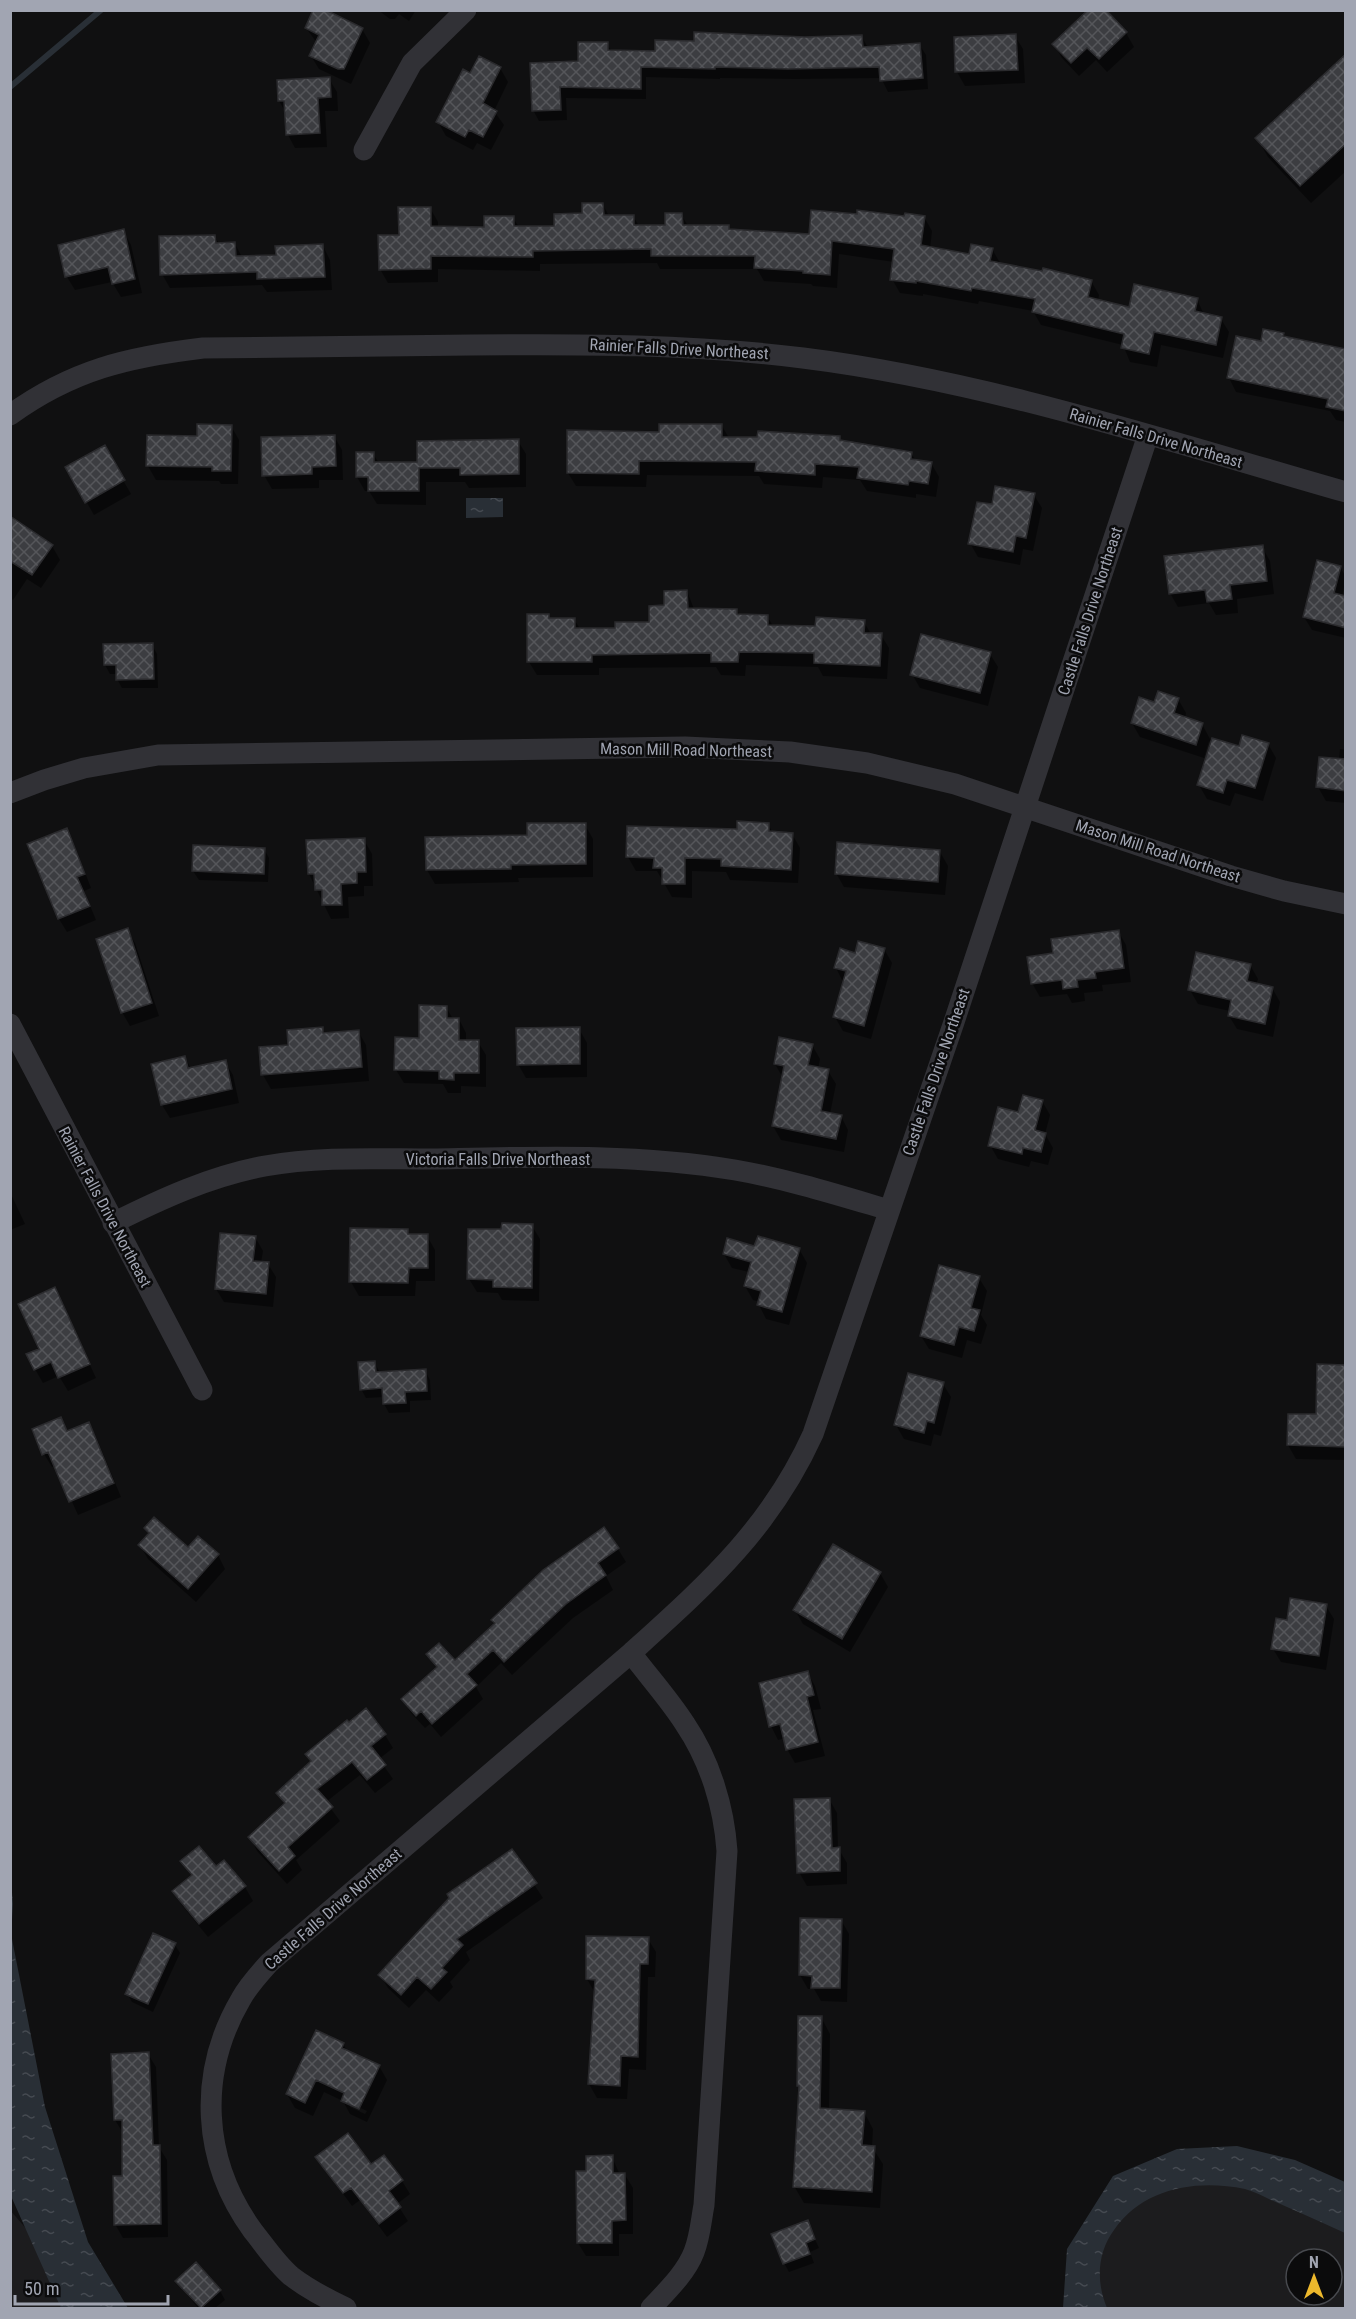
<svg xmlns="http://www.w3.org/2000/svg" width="1356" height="2319" font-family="'Roboto Condensed',sans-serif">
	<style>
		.built { fill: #1c1c1e; fill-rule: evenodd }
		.water { fill: url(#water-ripples) }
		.shadow { fill: #0007; fill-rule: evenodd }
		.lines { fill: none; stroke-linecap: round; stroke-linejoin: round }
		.stream { stroke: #292f36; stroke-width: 6 }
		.building { fill: url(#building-cross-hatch); stroke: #2a2a2d; stroke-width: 1.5 }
		.minor { stroke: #313136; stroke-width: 21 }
		.labels { text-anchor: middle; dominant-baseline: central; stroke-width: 5; stroke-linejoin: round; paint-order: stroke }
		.street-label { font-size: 16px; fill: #a1a5b2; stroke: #0b0b0c }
	</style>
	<defs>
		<pattern id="water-ripples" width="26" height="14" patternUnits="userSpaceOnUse" patternTransform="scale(1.5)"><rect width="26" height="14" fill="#292f36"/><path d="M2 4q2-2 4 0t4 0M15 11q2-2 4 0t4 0" fill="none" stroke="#454a51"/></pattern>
		<pattern id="building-cross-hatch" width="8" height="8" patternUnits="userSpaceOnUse" patternTransform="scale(1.5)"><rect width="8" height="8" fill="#3c3d41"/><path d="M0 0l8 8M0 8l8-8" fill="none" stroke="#55565a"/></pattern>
	</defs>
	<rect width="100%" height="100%" fill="#101011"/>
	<!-- built -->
	<path class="built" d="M1204,2172l141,34v102h-260l12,-86zM1296,2259h36v36h-36z
		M10,2210l85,98h1h-85z"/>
	<!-- water -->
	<path class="water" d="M466,498h37v19l-37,1z
		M11,1881l2,23 -2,30 34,173 43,135 40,66h-67l-50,-112z
		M1237,2146l58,14 50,22v51c-22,-10 -44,-20 -67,-30 -10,-4 -22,-11 -33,-14 -49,-10 -102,-1 -131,41 -17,23 -18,52 -7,78h-44l4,-59 46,-73 64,-27z"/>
	<!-- shadow -->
	<path class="shadow" d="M378,10h38l-7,11 -10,-7 -4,5h-5z
		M306,28l56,1 8,14 -19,41 -32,-15 -8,-13 6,-13z
		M1126,33l8,14 -27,25 -11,-12 -17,16 -17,-18 -8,-14z
		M1015,36l8,13 2,34 -60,3 -8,-14z
		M862,37l6,11 51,-4 7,11 2,34 -40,3 -7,-14 -86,1 -75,-1v1l-74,-2v22l-80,-1 1,22 -28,1 -6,-11 46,-47 28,-19 5,8 45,1 148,-15z
		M1346,56v115l-35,32 -43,-46 -11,-19z
		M500,68l8,14 -14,29 10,14 -13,25 -14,-7 -4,7 -27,-14 -8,-14 33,-47z
		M329,79l8,13 1,19h-13l2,36 -32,1 -7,-13 -2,-22 -7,-12z
		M603,205l6,11h24l6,10h28l14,-12 7,12h40l2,5 80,5 96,-18 18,-1 8,14 -2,18 41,7 21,-7 8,14 91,18 8,14 -1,6 32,8 67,-10 7,16 17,4 8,13 -6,26 -62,-13 -4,22 -27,-5 -7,-17 -82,-20 -8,-14 -54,-10 -1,3 -55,-10v2l-23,-3 -8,-14 2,-17 -55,-8 -2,34 -24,-2 -2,-2 -47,-3 -7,-12h-97l-3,-6 -117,1v7l-102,-2v13l-50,1 -8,-14 20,-33 30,-28 8,14v6h48l27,-10 6,9 36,1z
		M123,231l8,14 11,48 -21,4 -9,-15 -37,8 -8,-13 -8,-31z
		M215,236l4,8h16l7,13 35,-1 46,-10 7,14 2,30 -65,2 -5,-7 -92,3 -8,-14z
		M1283,334l2,4 61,13v71l-10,-2 -6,-9 -94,-19 -7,-14 33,-35z
		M231,426l8,14 -1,44h-17l-2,-3 -63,-1 -8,-14 51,-28z
		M722,426l7,12h110l3,4 69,11 5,8 15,2 8,14 -3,20 -20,-3v4l-49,-7 -7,-11 -37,-3 -1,11 -58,-4 -5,-8 -112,-1 -1,12 -70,-1 -8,-13 92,-40z
		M334,436l8,14 1,30h-24v8l-47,1 -8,-14z
		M518,441l8,13v33l-57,1 -4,-6h-39v23l-49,-1 -8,-13h-4l-8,-14 1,-23h15l6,9h39z
		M104,447l27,47 -37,21 -27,-47z
		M1034,495l8,13 -9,43 -10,-2 -3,16 -42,-8 -8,-14 23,-37z
		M10,519l42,27 8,14 -19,28 -14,-9 -14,21 -3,-2z
		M1262,547l8,14 4,33 -37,5 1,14 -22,2 -7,-12 -31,4 -8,-14z
		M1340,567l6,10 -4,20 4,1v40l-34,-8 -8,-13z
		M687,591l7,18 43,1 3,6h27l6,10 44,1 47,-5 7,12 10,1 8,13 -2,31 -64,-3 -5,-9 -72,-2 -1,11 -24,-1 -5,-8 -117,1v7h-62l-8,-13 19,-46 2,3h24l6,10h37l34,-6 14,-16z
		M152,645l5,9 1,34h-36l-5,-9v-5h-7l-5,-9z
		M990,654l8,13 -10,39 -68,-18 -8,-14z
		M1178,699l8,14 -1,5 17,6 8,15 30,9 28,-4 8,14 -13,43 -28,-8 -5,13 -23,-7 -8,-14 13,-43 -3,-1 -5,17 -64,-21 -8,-14 23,-19z
		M1340,749l6,1v53l-20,-2 -8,-14 21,-27z
		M768,824l5,9 19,1 8,14 -2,35 -68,-3 -4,-8 -34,-1v27l-20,-1 -15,-26h-21l-8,-14z
		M585,825l8,14v38l-75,1 1,4 -84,2 -8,-14v-32l102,-2z
		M66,830l8,14 17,44 -7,3 12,29 -29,12 -8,-13z
		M364,840l8,14 1,32h-9v10l-16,1 1,21 -18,1 -22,-45z
		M264,849l5,9 -1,24 -69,-2 -6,-9z
		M940,852l8,14 -3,29 -101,-8 -8,-14z
		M127,930l8,13 24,73 -29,10 -8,-14z
		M1118,931l8,14 5,37 -29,3 1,6 -19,2 1,8 -13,2 -5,-9 -27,3 -8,-14 22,-28z
		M884,949l8,14 -21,76 -28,-8 -8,-14 8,-35 -7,-14 20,-13z
		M1250,965l8,14 -2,6 16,3 8,14 -7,35 -36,-8 -8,-13 1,-5 -32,-7 -8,-14z
		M446,1007l7,12h6l7,14v8l12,1 8,13v32l-25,-1v7h-13l-5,-9 -39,-1 -8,-13z
		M322,1029l3,5 33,-3 8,14 3,36 -98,8 -8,-14 -2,-27 29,-2z
		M579,1029l8,14v34l-61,1 -8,-14z
		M812,1045l8,14 -2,10 10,2 8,13 -6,30 11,2 7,14 -4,22 -63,-12 -8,-14 10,-48 -8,-14z
		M185,1057l6,12 34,-7 8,13 6,28 -69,15 -8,-13 -9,-40z
		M1042,1101l8,14 -5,19 8,14 -5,17 -17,-4 -2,6 -31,-8 -8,-14 29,-31z
		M10,1192l15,32 -15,6z
		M532,1226l8,13 -1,62 -37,-1 -4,-7 -21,-1 -8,-13 34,-48z
		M407,1230l4,6h16l8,14v31h-19l-1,15h-56l-8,-14z
		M255,1237l8,14 -2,12 7,1 8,13 -3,30 -49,-5 -8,-13z
		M755,1248l44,1 8,14 -18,62 -23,-6 -7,-14 1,-3 -7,-2 -8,-14 4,-14 -17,-4 -8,-14z
		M979,1278l8,13 -6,24 6,10 -6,19 -14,-4 -5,18 -33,-9 -8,-13z
		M55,1289l41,89 -28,13 -9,-15 -16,7 -8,-14z
		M375,1363l5,10 45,-2 5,9 1,20 -21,1v11l-21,1 -5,-9v-7l-18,1 -5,-9z
		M1344,1367l2,93 -50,-1 -8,-14 29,-29z
		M943,1384l8,13 -10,39 -7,-2 -3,12 -27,-7 -8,-14z
		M60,1419l8,13 20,-8 8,13 25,60 -43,18 -22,-49 -4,1 -8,-13z
		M146,1528l42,21 30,6 7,14 -29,33 -48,-43 -8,-14 9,-11z
		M618,1549l8,13 -20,14 7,14 -40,28 -61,57 -11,-12 -25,24 7,12 -42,38 -11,-13 -5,4 -14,-15 -8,-13 33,-32 -8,-13 27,8 41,-39 -3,-4z
		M880,1573l8,14 -38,65 -47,-28 -8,-14z
		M1326,1606l8,13 -8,51 -45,-8 -8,-13 15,-27z
		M807,1672l8,14 6,23 -8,1 12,46 -30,7 -8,-14 -2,-11 -7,2 -7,-14z
		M385,1735l8,13 -14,11 14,20 -18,14 -15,-18 -34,27 14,19 -44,39 6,10 -15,14 -30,-33 -7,-14 35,-32 -7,-12 34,-31 -5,-8z
		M829,1799l8,14 1,35 9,15v21l-40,2 -8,-14z
		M512,1851l31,47 -77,54 4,8 -20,22 3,5 -14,15 -13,-12 -17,18 -21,-20 -8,-13z
		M182,1861l63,26 8,14 -45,36 -26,-32 -8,-13 18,-15z
		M841,1920l8,14 -2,68 -26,-1 -7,-12h-6l-8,-14z
		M648,1939l8,13 -1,25h-7l-2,93 -17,-1 -2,30 -30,-1 -8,-14 6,-91 -8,-14z
		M175,1945l5,8 -27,59 -21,-10 -5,-9z
		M821,2017l9,17 -1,76 35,2 9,17 -1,18 11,17 -3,44 -76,-5 -10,-17 7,-97 -3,-4z
		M343,2044l5,8 31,14 8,14 -20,42 -17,-8 -7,-13 -19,-9 -11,24 -18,-8 -8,-14zM350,2103l17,8 -2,3 -15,-7z
		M148,2054l8,13 3,80 8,13 1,77 -45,1 -8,-14 9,-46 -1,-45 -8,-13z
		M612,2157l8,18h5l8,13v46h-14v22h-33l-8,-13 9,-70z
		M317,2158l54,8 31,15 8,13 -13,10 11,17 -21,16 -27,-37 -8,6z
		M807,2222l12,26 -9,4 4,11 -25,9 -5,-9z
		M196,2265l24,26 5,9 -10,8h-17l-21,-26z"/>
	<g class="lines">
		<!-- stream -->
		<path class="stream" d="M10,87l91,-77"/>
	</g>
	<!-- building -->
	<path class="building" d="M313,10h13l37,18 -19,41h-6l-29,-13 10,-21 -14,-7z
		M1088,10h18l21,22 -28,27 -12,-11 -16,15 -19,-19z
		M694,32l111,5 57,-2 1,12 57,-4 3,35 -43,3 -1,-14 -91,2 -73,-2v2l-74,-2v22l-81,-2 1,23 -29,1 -2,-48 48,-2v-19h30v8l47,1v-11l39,1z
		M1016,34l2,36 -63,2 -1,-35z
		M1346,54v90l-46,42 -45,-48z
		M479,56l22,11 -18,36 14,8 -14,26 -14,-7 -4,7 -29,-15 27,-53 7,4z
		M330,77l1,20 -13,1 2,35 -34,2 -2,-34h-6l-1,-21z
		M582,203h21l1,12h30v10h31v-12h17l1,12h46v4l80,5 2,-24 46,4v-4l47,6 1,-3 20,3 -4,29 48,9 2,-10 22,4 -3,13 52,10 1,-3 49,12 -4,17 41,10 5,-23 64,14 -3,13 27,6 -6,28 -62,-13 -5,22 -28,-6 3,-14 -92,-22 3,-13 -63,-11 -1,3 -55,-10v2l-26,-3 4,-31 -62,-8 -2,34 -27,-2v-2l-49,-3 1,-12h-104v-7l-118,2v6l-102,-1v13l-52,1 -1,-35h21l-1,-28h33v19l53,1v-11h30v10h40v-12l28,-1z
		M124,229l11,50 -23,5 -4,-17 -43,10 -7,-32z
		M215,235l1,8 19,-1 1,14 40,-1 -1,-9 48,-2 2,33 -68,2v-7l-97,3 -1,-39z
		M1263,329l21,4 -1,3 63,13v62l-20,-4 2,-8 -101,-21 9,-42 25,5z
		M197,424l35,1 -1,46h-19v-4l-66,-1 1,-31 50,1z
		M659,424h63v13h35l1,-6 82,5v4l72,12 -1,7 21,3 -4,22 -19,-3 -1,4 -51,-7 2,-11 -44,-3v11l-60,-4 1,-9 -117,-1v13l-72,-1v-43l92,2z
		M335,435l1,31 -24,1v7l-50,2 -1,-39z
		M519,439v35l-59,1v-7h-41v23h-51v-14h-12v-25h18v10h43v-21z
		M105,445l20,35 -40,23 -20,-36z
		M995,486l40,7 -9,45 -10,-2 -3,16 -45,-8 9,-42 15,2z
		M10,516l43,29 -21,30 -22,-14z
		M1263,545l4,36 -37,4 2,14 -25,3 -2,-12 -36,4 -5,-38z
		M1317,560l24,6 -7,27 12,3v32l-43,-11z
		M687,590l1,18 49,1v5l31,1v10l47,1 1,-9 49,3 -1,13h18l-2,33 -66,-3v-10l-75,-1 -1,10h-27v-9l-119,2v7h-65v-48h22v4h26v10h40v-6h34v-16l15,-1v-14z
		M921,634l70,18 -11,41 -70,-18z
		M153,643l1,36 -38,1v-15h-12l-1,-21z
		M1158,691l21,7 -5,15 29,10 -7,22 -65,-22 8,-26 15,5z
		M1242,735l27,8 -14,45 -28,-8 -4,13 -26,-8 15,-47 27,8z
		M1319,757l27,2v32l-30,-4z
		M737,821l32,2v8l24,2 -2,37 -70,-4v-7l-36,-1v26h-23v-16h-9l1,-10 -28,-1 1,-31 110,3z
		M527,823h59v41l-75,1v4l-85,1 -1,-33 102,-2z
		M67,828l18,46 -8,3 13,29 -32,13 -31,-75z
		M365,838l1,34h-9v11l-16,1 1,21h-20v-15h-7l-1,-16h-6l-2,-34z
		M837,842l103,8 -2,32 -103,-8z
		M193,845l72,3 -1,26 -72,-3z
		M128,928l24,75 -31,10 -25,-74z
		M1119,930l5,38 -29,4 1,6 -19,2 1,7 -15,2 -1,-9 -31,4 -4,-27 26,-4 -2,-14z
		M858,941l27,7 -21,78 -31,-9 13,-46 -12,-3 6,-20 15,5z
		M1196,952l55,12 -4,17 26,6 -8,37 -37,-8 3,-16 -43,-10z
		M419,1005l28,1v12h12v22h20v33h-25v7l-15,-1v-8l-45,-1 1,-33 24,1z
		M323,1027v6l36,-3 3,37 -101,8 -2,-28 29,-2 -1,-15z
		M580,1027v37l-63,1 -1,-37z
		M779,1037l34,7 -5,21 21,4 -8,42 21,4 -6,24 -64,-13 12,-60 -10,-2z
		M185,1056l3,12 38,-8 6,29 -71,16 -10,-41z
		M1023,1095l20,5 -8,30 11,3 -5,19 -18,-4 -1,6 -34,-8 10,-39 20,5z
		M502,1223l31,1 -1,64 -39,-1v-7l-26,-1 1,-50h33z
		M350,1228l58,1v5h20v34h-19l-1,15 -59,-1z
		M220,1233l36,3 -3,25 16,1 -3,32 -51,-5z
		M758,1236l42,12 -18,64 -25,-7 4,-14 -17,-5 7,-24 -28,-8 4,-16 27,8z
		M939,1265l41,11 -9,32 9,2 -6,21 -15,-4 -5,18 -34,-9z
		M55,1287l35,77 -32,14 -7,-16 -17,8 -8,-16 13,-5 -21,-45z
		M375,1361l1,11 50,-3 1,22 -22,1 1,11 -23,1 -1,-16 -22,2 -2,-28z
		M1317,1364l28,1 1,82 -59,-2 1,-31h28z
		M908,1373l36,9 -10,41 -7,-2 -3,12 -30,-8z
		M61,1417l6,14 22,-9 25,61 -45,19 -21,-50 -6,3 -10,-26z
		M154,1517l34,30 10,-11 21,18 -31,35 -50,-44 11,-12 -5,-5z
		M604,1527l15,21 -21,15 8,12 -40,29 -62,58 -11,-12 -26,24 10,11 -45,39 -11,-13 -5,5 -15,-17 36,-32 -11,-13 13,-11 16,17 40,-37 -4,-3 52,-50z
		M833,1544l48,28 -39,67 -49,-29z
		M1290,1598l37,6 -8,52 -48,-7 5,-31 11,2z
		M808,1671l6,24 -7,2 11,45 -32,8 -6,-26 -11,3 -10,-44z
		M366,1708l20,26 -15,12 15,19 -19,15 -15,-18 -35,27 16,18 -45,40 7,9 -16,15 -31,-34 37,-34 -9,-10 35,-32 -6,-7 42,-34 2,2z
		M830,1798l2,50 8,-1v24l-43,2 -3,-74z
		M199,1846l17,20 8,-6 22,26 -47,38 -27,-33 20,-16 -12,-14z
		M512,1849l25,34 -80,56 6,6 -21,23 5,4 -16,17 -14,-12 -16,18 -23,-20 71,-77 -2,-4z
		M800,1918l42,1 -2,69h-29l1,-12 -13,-1z
		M153,1933l23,10 -28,61 -23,-10z
		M586,1936l63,1 -1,27h-8l-2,93 -17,-1 -1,30 -32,-2 7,-104 -9,-1z
		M798,2016h24l-2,92 45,3 -3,34 13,1 -3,46 -79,-5 6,-101h-2z
		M316,2030l28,13 -2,5 38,17 -21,44 -18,-8 3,-8 -28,-13 -11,23 -19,-9z
		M149,2052l4,93h7l1,79 -47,1 -1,-49h9v-56h-8l-3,-66z
		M348,2133l23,31 13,-9 19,25 -14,11 12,16 -22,17 -28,-36 -8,5 -28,-36z
		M613,2155v18h12l1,47 -14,1v22h-35l-1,-72h10v-15z
		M808,2220l7,19 -9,4 4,11 -27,10 -12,-30z
		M196,2262l25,28 -20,18 -26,-27z"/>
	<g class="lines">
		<!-- minor -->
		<path class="minor" d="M364,150l48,-87 54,-53
			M10,415c62,-45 118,-58 193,-67 89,-1 178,-2 268,-3 110,-1 222,-1 332,13 184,23 364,83 543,134
			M10,793l34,-13 40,-12 74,-13 527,-8 105,5 77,11 88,21 276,92 53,15 62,13
			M10,1024l192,366
			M113,1223c48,-24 98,-47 152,-57 54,-10 112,-7 167,-7 101,-2 204,-6 303,11 52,9 103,25 154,40
			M631,1653c75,-68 139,-124 182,-219l141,-412 194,-587
			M346,2308c-19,-9 -38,-19 -55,-32 -15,-13 -26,-30 -38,-45 -51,-70 -56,-157 -12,-232 7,-13 18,-25 28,-36l362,-310c18,24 38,46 54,71 25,37 39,83 42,127l-23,354c-3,16 -4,32 -10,47 -8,21 -28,40 -43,56"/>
	</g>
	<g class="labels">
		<!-- street labels -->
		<g class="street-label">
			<text transform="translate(679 349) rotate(3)">Rainier Falls Drive Northeast</text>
			<text transform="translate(1156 438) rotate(16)">Rainier Falls Drive Northeast</text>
			<text transform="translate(1090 611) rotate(-72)">Castle Falls Drive Northeast</text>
			<text transform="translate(686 750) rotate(1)">Mason Mill Road Northeast</text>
			<text transform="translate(1158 851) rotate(18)">Mason Mill Road Northeast</text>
			<text transform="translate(936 1072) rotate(-71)">Castle Falls Drive Northeast</text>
			<text x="498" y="1159">Victoria Falls Drive Northeast</text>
			<text transform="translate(105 1207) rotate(62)">Rainier Falls Drive Northeast</text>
			<text transform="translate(333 1909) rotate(-41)">Castle Falls Drive Northeast</text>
		</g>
	</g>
	<!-- border -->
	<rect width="1356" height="2319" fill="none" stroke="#a1a5b2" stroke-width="24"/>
	<!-- north arrow -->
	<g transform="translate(1314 2277)"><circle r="28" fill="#0b0b0c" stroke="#47494e" stroke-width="1.5"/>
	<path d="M0-4.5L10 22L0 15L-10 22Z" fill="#edb82c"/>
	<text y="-9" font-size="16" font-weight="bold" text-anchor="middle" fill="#a1a5b2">N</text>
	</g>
	<!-- scale -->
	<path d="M15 2295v9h153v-9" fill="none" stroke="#a1a5b2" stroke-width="3"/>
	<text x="24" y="2295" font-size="18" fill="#a1a5b2" stroke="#0b0b0c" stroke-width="4.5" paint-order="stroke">50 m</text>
</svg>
